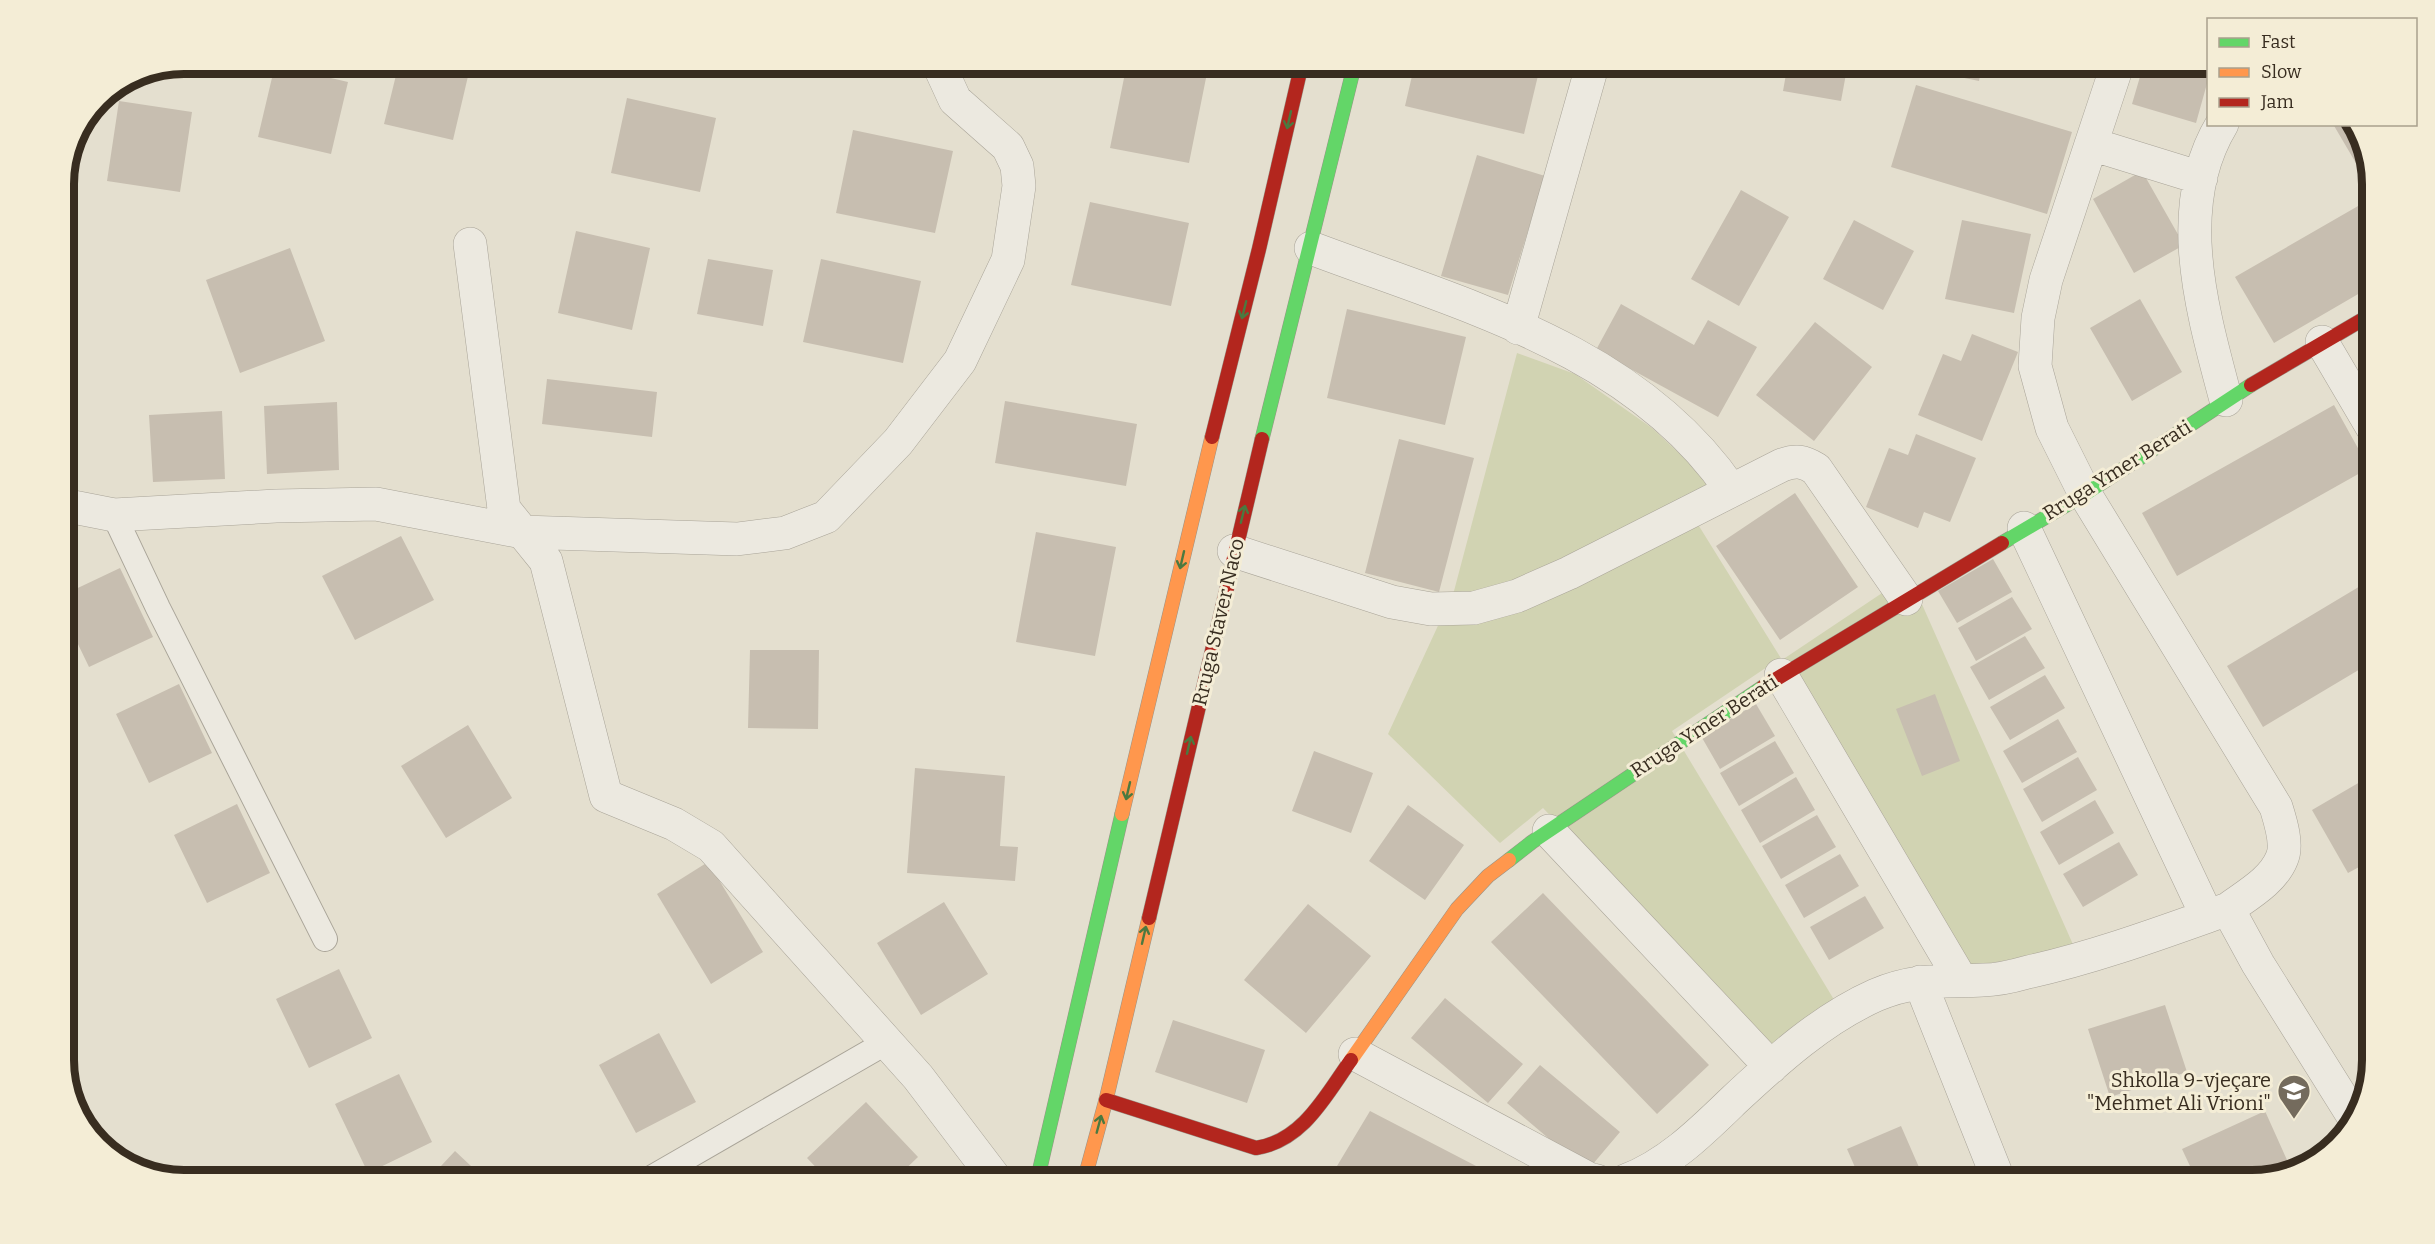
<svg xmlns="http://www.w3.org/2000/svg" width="2435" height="1244" font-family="Bitter,serif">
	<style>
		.green { fill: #d1d3b2 }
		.building { fill: #c7beb0 }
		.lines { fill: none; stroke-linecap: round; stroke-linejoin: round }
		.lane-casing { stroke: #a9a498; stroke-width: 26 }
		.street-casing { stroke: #a9a498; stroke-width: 34 }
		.fast-casing { stroke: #999388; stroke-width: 15 }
		.slow-casing { stroke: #999388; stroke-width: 15 }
		.jam-casing { stroke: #999388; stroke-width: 15 }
		.lane { stroke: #ece9e0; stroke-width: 24 }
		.street { stroke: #ece9e0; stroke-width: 33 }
		.fast { stroke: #63d668; stroke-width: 14 }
		.slow { stroke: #ff974d; stroke-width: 14 }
		.jam { stroke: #b3261e; stroke-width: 14 }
		.oneway { stroke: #4b7940 }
		.labels { text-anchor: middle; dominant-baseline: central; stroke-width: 6; stroke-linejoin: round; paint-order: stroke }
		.street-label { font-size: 20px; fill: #382d20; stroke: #f4edd6 }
		.poi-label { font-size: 20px; fill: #382d20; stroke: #f4edd6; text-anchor: end }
		.rim { fill: none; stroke: #382d20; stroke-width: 8 }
	</style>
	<rect width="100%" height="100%" fill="#e4dfcf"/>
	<!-- green -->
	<path class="green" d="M1517,353l58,21 77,54 61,57 -32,12 101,163 127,-85 166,374 -103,17 -166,-277 -39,-22 -95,64 164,272 -64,45 -229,-240 -43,35 -112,-109 66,-143z"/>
	<!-- building -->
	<path class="building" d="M399,63h30l40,9 -16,68 -69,-16z
		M996,63h34l-1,8z
		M1127,63h82l-20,100 -79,-15z
		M1415,63h126l-17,71 -119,-28z
		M1788,63h60l-7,38 -58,-10z
		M1917,63h66l-4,18 -63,-13z
		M2144,63h64v17l-12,43 -64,-19z
		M275,65l73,17 -17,72 -73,-17z
		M1916,85l156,47 -25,82 -156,-47z
		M627,98l89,20 -16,74 -89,-19z
		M119,101l73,11 -12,80 -73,-11z
		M2333,124h22l13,41 -8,5z
		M853,130l100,21 -18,82 -99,-20z
		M1477,155l68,21 -37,119 -67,-19z
		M2142,171l42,74 -50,28 -41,-74z
		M1741,190l48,27 -50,89 -48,-27z
		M2372,198v88l-98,57 -39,-66z
		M1090,202l99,21 -18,83 -100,-21z
		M1854,220l60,31 -31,59 -60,-31z
		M1962,220l69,14 -17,79 -69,-14z
		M576,231l74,17 -18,82 -74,-17z
		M290,248l35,93 -85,32 -34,-93z
		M708,259l65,11 -10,56 -66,-12z
		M821,259l100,22 -18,82 -100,-21z
		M2140,299l42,73 -50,29 -42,-73z
		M1621,304l73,41 14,-25 49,27 -39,70 -122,-67z
		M1347,309l119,28 -21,88 -118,-27z
		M1815,322l57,45 -58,74 -58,-46z
		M1972,334l46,18 -36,89 -64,-26 25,-61 18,7z
		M547,379l110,13 -5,45 -110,-13z
		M1005,401l132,23 -11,62 -131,-23z
		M337,402l2,68 -72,4 -3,-68z
		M2334,405l35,63 -192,108 -35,-63z
		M222,411l3,68 -72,3 -4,-67z
		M1916,434l60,24 -26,64 -26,-10 -6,16 -52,-21 23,-59 19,7z
		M1399,439l75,19 -35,134 -74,-19z
		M1795,493l63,94 -78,53 -64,-94z
		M1036,532l80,15 -21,109 -79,-14z
		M401,536l33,64 -79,40 -33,-64z
		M1993,559l19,33 -55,31 -19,-32z
		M120,568l33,69 -64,30 -26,-54v-18z
		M2372,579v83l-109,65 -36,-61z
		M2012,597l20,32 -56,32 -18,-33z
		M2025,636l20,32 -56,32 -19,-33z
		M750,650h69l-1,79 -70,-1z
		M2045,675l20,33 -55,32 -20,-33z
		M179,684l33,69 -63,30 -33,-69z
		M1935,694l25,67 -38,15 -26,-67z
		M1756,704l19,32 -55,33 -19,-33z
		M2058,719l19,33 -55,31 -19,-32z
		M468,725l44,73 -66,40 -45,-72z
		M1775,741l19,32 -55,33 -19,-33z
		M1314,751l59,22 -22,60 -59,-22z
		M2078,757l19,33 -55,32 -19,-33z
		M915,768l90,8 -5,70 18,1 -3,34 -108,-8z
		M2372,775v85l-24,13 -36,-63z
		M1796,777l19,33 -55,33 -19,-33z
		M2095,800l19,33 -55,32 -19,-33z
		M237,804l33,69 -63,30 -33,-68z
		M1408,805l56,40 -39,55 -56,-39z
		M1817,815l19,32 -55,32 -19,-33z
		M2119,842l19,33 -55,32 -20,-33z
		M1840,854l19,32 -55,32 -19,-33z
		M708,862l55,90 -52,32 -54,-90z
		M1543,893l166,172 -52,49 -166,-172z
		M1865,896l19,32 -55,32 -19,-33z
		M944,902l44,72 -67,41 -44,-72z
		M1308,904l63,52 -65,77 -62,-53z
		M2372,964v30l-12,-24z
		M339,969l33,69 -63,30 -33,-69z
		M1445,998l78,66 -35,39 -77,-65z
		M2165,1005l22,67 -77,25 -22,-68z
		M1173,1020l92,30 -18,53 -92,-31z
		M659,1033l37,69 -60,31 -37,-68z
		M1540,1065l80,67 -33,39 -80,-68z
		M399,1074l33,68 -64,31 -33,-69z
		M866,1102l52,55 -25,24h-64l-22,-23z
		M1370,1111l135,70h-151l-20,-10z
		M2265,1111l26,58 -39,12h-55l-15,-32z
		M1901,1126l24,55h-64l-14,-32z
		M455,1151l32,30h-60z
		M2132,1171l3,10h-32z"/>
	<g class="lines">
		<!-- lane casing -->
		<g class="lane-casing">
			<path id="lane" d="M114,515l44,93 167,331
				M646,1181l241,-139"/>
		</g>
		<!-- street casing -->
		<g class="street-casing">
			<path id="street" d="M2118,63l-72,217 -8,38 -3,48 17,62 33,66 191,313c4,13 12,37 6,51 -9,23 -35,37 -54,51
				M2222,124c-51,84 -19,189 4,276
				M2091,144l110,34
				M470,244l34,265 42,52 60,235 68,28 37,22 207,231 79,104
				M1311,248c151,57 324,101 420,242
				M1518,328l75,-265
				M2322,342l50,85
				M63,505l51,10 162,-9 100,-2 146,28 215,7 48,-6 41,-16 72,-75 62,-81 48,-101 11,-74 -2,-20 -9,-19 -53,-47 -17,-37
				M2024,528l183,388
				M1234,551l158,51 39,7 43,-1 43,-12 52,-23 213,-108c14,-5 21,-4 34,4l90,130
				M1781,675l180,305
				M1549,831l222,236
				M1920,982l79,199
				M1355,1054l234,125 8,2
				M1625,1181c43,-16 77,-50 109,-81 43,-40 88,-81 142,-105 40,-17 67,-13 107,-15 15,0 31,-4 45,-8 68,-15 135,-40 200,-63l30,55 97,155"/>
		</g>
		<!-- fast casing -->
		<g class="fast-casing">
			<path id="fast" d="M1262,439l93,-376
				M2002,543l83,-49 166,-109
				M1509,860l23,-18 231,-155
				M1037,1181l85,-367"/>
		</g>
		<!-- slow casing -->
		<g class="slow-casing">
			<path id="slow" d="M1122,814l90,-377
				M1351,1060l106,-151 31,-33 21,-16
				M1084,1181l22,-81 43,-182"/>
		</g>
		<!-- jam casing -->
		<g class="jam-casing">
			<path id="jam" d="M2251,385l121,-71
				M1212,437l47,-188 43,-186
				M1763,687l239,-144
				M1149,918l113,-479
				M1106,1100l150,48c47,-7 70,-53 95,-88"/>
		</g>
		<!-- lane -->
		<use href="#lane" class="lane"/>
		<!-- street -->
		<use href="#street" class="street"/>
		<!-- fast -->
		<use href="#fast" class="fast"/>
		<!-- slow -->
		<use href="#slow" class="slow"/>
		<!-- jam -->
		<use href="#jam" class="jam"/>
	</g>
	<!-- one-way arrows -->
	<defs><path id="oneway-shaft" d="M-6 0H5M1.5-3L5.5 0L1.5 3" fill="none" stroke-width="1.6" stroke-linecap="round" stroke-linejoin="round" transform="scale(1.5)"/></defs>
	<g class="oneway">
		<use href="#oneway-shaft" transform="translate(1289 120) rotate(103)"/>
		<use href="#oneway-shaft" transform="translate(1244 310) rotate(104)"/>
		<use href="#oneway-shaft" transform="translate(1243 514) rotate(-76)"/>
		<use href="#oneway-shaft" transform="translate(1182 560) rotate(103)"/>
		<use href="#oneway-shaft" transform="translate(1189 745) rotate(-77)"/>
		<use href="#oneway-shaft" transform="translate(1128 791) rotate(103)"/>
		<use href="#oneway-shaft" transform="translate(1144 935) rotate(-77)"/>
		<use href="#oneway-shaft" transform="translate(1099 1124) rotate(-75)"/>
	</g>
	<!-- icons -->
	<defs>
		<g id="school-pin" transform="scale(1.725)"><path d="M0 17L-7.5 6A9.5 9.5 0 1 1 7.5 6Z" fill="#746b5d" stroke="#f4edd6"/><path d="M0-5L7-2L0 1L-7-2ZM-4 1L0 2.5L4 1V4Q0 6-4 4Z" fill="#fff"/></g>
	</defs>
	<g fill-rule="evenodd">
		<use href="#school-pin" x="2294" y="1091"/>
	</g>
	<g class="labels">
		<!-- street labels -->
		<g class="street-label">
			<text transform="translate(2117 470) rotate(-32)">Rruga Ymer Berati</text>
			<text transform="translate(1218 622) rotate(-77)">Rruga Staver Naco</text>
			<text transform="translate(1704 726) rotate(-33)">Rruga Ymer Berati</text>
		</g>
		<!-- poi labels -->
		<g class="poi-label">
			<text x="2271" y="1080">Shkolla 9-vjeçare<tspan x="2271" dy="23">"Mehmet Ali Vrioni"</tspan></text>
		</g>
	</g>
	<!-- crop -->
	<path d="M0 0H2435V1244H0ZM184 74H2252A110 110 0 0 1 2362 184V1060A110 110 0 0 1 2252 1170H184A110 110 0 0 1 74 1060V184A110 110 0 0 1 184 74Z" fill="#f4edd6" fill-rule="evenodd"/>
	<path class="rim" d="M184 74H2252A110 110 0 0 1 2362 184V1060A110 110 0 0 1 2252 1170H184A110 110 0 0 1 74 1060V184A110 110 0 0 1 184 74Z"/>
	<!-- legend -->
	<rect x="2207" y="18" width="210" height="108" fill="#f4edd6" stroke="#a9a08d" stroke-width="1.5"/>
	<rect x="2219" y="38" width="30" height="9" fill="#63d668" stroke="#a9a08d" stroke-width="1.5"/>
	<text x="2261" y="48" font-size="18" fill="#382d20">Fast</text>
	<rect x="2219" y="68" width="30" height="9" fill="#ff974d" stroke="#a9a08d" stroke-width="1.5"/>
	<text x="2261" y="78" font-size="18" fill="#382d20">Slow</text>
	<rect x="2219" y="98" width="30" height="9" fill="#b3261e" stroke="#a9a08d" stroke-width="1.5"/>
	<text x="2261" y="108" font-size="18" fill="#382d20">Jam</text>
</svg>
